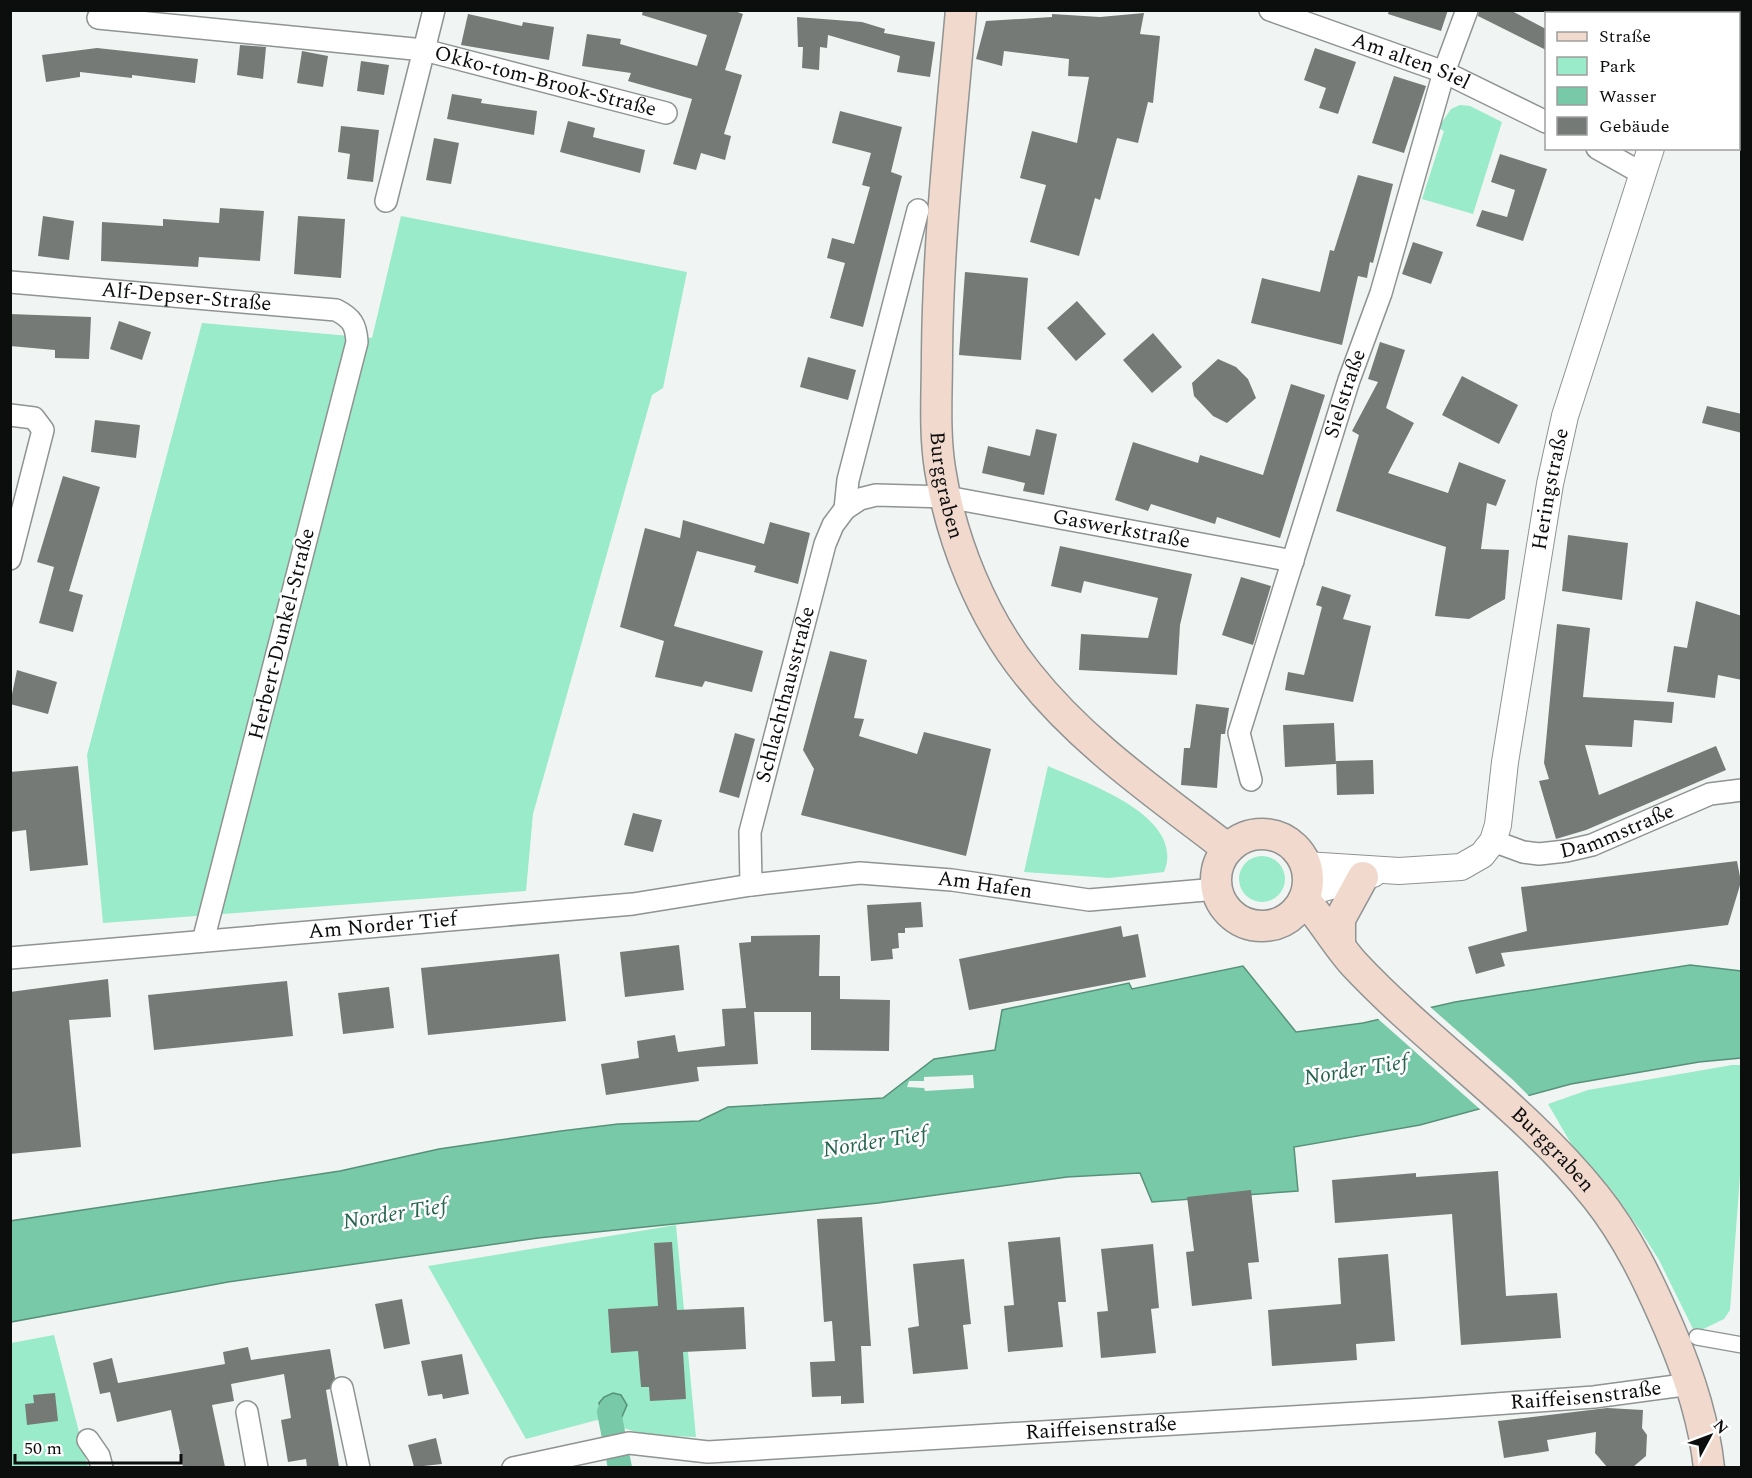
<svg xmlns="http://www.w3.org/2000/svg" width="1752" height="1478" font-family="Spectral,serif">
	<style>
		.green { fill: #9aebc9 }
		.water { fill: #77c9a8; stroke: #57917a; stroke-width: 1.5 }
		.pier { fill: #f0f5f3 }
		.lines { fill: none; stroke-linecap: round; stroke-linejoin: round }
		.canal { stroke: #77c9a8; stroke-width: 24 }
		.building { fill: #757a77 }
		.pedestrian-casing { stroke: #8f9391; stroke-width: 18 }
		.minor-casing { stroke: #8f9391; stroke-width: 24 }
		.tertiary-casing { stroke: #8f9391; stroke-width: 28 }
		.secondary-casing { stroke: #8f9391; stroke-width: 33 }
		.pedestrian { stroke: #fff; stroke-width: 15 }
		.minor { stroke: #fff; stroke-width: 21 }
		.tertiary { stroke: #fff; stroke-width: 26 }
		.secondary { stroke: #f2d9ce; stroke-width: 30 }
		.labels { text-anchor: middle; dominant-baseline: central; stroke-width: 5; stroke-linejoin: round; paint-order: stroke }
		.street-label { font-size: 21px; fill: #0c0d0d; stroke: #fff }
		.water-label { font-size: 22px; font-style: italic; fill: #25644d; stroke: #fff }
	</style>
	<rect width="100%" height="100%" fill="#f0f5f3"/>
	<!-- green -->
	<path class="green" d="M1460,105l10,1 32,16 -29,92 -51,-15 22,-68 -6,-3 13,-19z
		M401,216l286,56 -24,116 -11,7 -119,419 -7,77 -423,32 -16,-168 115,-432 170,15z
		M1048,766c38,17 139,50 116,106l-55,6 -85,-6z
		M1239 879a23 23 0 1 1 46 0a23 23 0 1 1-46 0Z
		M1732,1065h9v97l-11,148 -6,9 -29,14 -36,-73 -19,-30 -29,-41 -38,-42 -25,-43 40,-14z
		M676,1225l20,212 -50,-2 -49,-15 -71,19 -98,-173z
		M54,1335l34,132 -77,1v-125z"/>
	<!-- water -->
	<path class="water" d="M1690,965l51,6v87l-42,4 -128,22 -151,41 -126,22 4,44 -146,11 -12,-29 -73,4 -189,26 -340,35 -310,44 -217,40 -1,-101 330,-50 99,-22 122,-18 57,-7 81,-3 29,-14 155,-9 51,-39 61,-9 7,-40 127,-27 3,6 111,-23 53,66 67,-9 92,-21z
		M613,1393l8,2 6,10 -6,14 -11,7 -7,-7 -4,-16 5,-6z"/>
	<!-- pier -->
	<path class="pier" d="M1428,1005l85,75 18,18 -49,13 -105,-93z
		M973,1075l1,13 -49,3 -1,-3 -17,-1 2,-6h15v-4z"/>
	<g class="lines">
		<!-- canal -->
		<path class="canal" d="M609,1412l11,56"/>
	</g>
	<!-- building -->
	<path class="building" d="M643,10h89l11,4 -18,56 17,5 -18,59 7,2 -6,24 -24,-7 -5,17 -23,-6 19,-65 -64,-18 3,-8 -49,-7 5,-32 34,5 -1,5 77,22 10,-31 -65,-20z
		M1389,10h59l-7,21 -53,-17z
		M1479,10h31l36,19v21l-68,-34z
		M1144,13l-4,21 20,2 -7,67 -5,-1 -10,41 -21,-5 -17,62 -5,-2 -16,58 -49,-14 16,-57 -26,-7 12,-47 45,12 12,-66 -21,-1 1,-17 -65,-8 -2,15 -26,-7 10,-38 66,-4v-3l48,3z
		M468,14l54,12 1,-4 31,5 -5,33 -88,-15z
		M797,17l65,5 23,7 -1,4 51,9 -5,35 -33,-5 3,-16 -72,-21 -1,13 -7,-1 -1,23 -17,-2 1,-21h-5z
		M240,45l26,2 -3,32 -26,-4z
		M97,48l101,11 -3,24 -63,-8v3l-52,-6v5l-34,5 -4,-27z
		M1315,48l41,14 -18,52 -19,-6 7,-20 -22,-8z
		M302,51l26,5 -5,31 -26,-4z
		M361,61l28,4 -5,30 -27,-4z
		M1394,76l32,10 -22,67 -32,-10z
		M452,94l30,5 -1,4 56,8 -3,24 -87,-16z
		M840,111l62,16 -11,45 11,4 -39,151 -33,-9 15,-55 -18,-5 5,-20 22,6 16,-57 -8,-2 9,-32 -39,-10z
		M568,121l27,7 -2,9 52,13 -5,23 -80,-21z
		M341,126l38,4 -6,52 -26,-3 3,-25 -12,-2z
		M434,138l25,5 -8,41 -25,-4z
		M1500,154l47,15 -24,72 -47,-15 6,-16 25,7 8,-27 -24,-8z
		M1358,175l35,9 -20,79 -3,-1 -3,16 -9,-2 -16,69 -91,-22 11,-45 58,14 10,-42 4,1z
		M220,208l44,3 -4,50 -61,-4 -1,10 -97,-6 1,-39 61,4v-7l56,4z
		M43,216l31,5 -5,39 -31,-4z
		M298,216l47,3 -4,59 -47,-4z
		M1413,242l30,10 -12,32 -29,-10z
		M965,272l63,6 -7,82 -62,-5z
		M1077,301l29,33 -30,27 -29,-33z
		M10,314l81,3 -2,42 -34,-1v-8l-45,-4z
		M119,321l32,11 -9,28 -32,-11z
		M1153,333l29,34 -30,26 -29,-33z
		M1380,342l25,8 -19,58 28,15 -26,50 60,20 11,-31 47,18 -10,26 -9,-3 -6,46 28,1 -4,49 -36,20 -34,-3 11,-69 -110,-36 23,-76 -7,-4 26,-49 -10,-3z
		M808,357l48,13 -8,30 -48,-13z
		M1218,359l18,8 12,12 8,19 -29,25 -14,-7 -19,-20 -2,-13z
		M1462,376l56,29 -19,39 -57,-29z
		M1291,384l34,11 -45,143 -63,-21 -2,7 -64,-20 -3,7 -33,-11 18,-58 65,21 2,-8 63,20z
		M1707,406l35,8v19l-40,-10z
		M95,420l45,5 -4,33 -45,-6z
		M1036,429l21,5 -13,61 -21,-4 2,-8 -43,-10 6,-27 42,10z
		M63,476l37,11 -31,104 14,4 -10,37 -34,-9 15,-56 -17,-5z
		M683,520l81,24 6,-22 40,11 -12,51 -44,-12 2,-6 -59,-15 -23,75 89,25 -11,41 -47,-11 -3,6 -47,-10 9,-36 -44,-14 25,-99 35,10z
		M1568,535l60,8 -6,57 -60,-9z
		M1060,546l132,28 -12,51 -3,50 -98,-5 2,-36 67,4 10,-40 -74,-17 -3,12 -30,-7z
		M1241,577l30,9 -18,59 -31,-10z
		M1322,586l29,9 -8,24 28,7 -18,76 -68,-12 3,-18 16,3 18,-68 -6,-2z
		M1696,601l46,15v64l-24,-5 -3,23 -48,-6 7,-46 13,2z
		M1557,624l33,4 -7,69 91,5 -2,21 -38,-3 -2,27 -47,-2 14,50 117,-49 10,24 -140,60 -30,9 -17,-58 10,-2 -5,-16z
		M830,651l37,9 -13,58 10,1 -5,17 58,18 7,-22 67,17 -25,107 -165,-41 13,-46 -11,-19z
		M17,670l40,12 -9,32 -38,-10z
		M1196,704l33,4 -4,26h-4l-4,54 -36,-3 3,-37h6z
		M1334,723l2,41 -51,3 -2,-42z
		M735,733l20,6 -16,59 -20,-6z
		M1373,760l1,34 -37,1 -1,-34z
		M78,766l10,99 -58,6 -4,-41 -16,2v-60z
		M633,813l29,7 -9,32 -29,-7z
		M1737,861l4,21 -13,43 -227,28 4,13 -29,8 -8,-27 59,-16 -6,-44z
		M921,902l2,25 -18,1v5h-7l1,15 -7,1 1,10 -22,2 -4,-56z
		M1121,926l2,11 15,-3 8,43 -177,33 -10,-51z
		M820,935l-1,41h21v23l50,1 -1,51 -78,-1v-38h-57l4,52 -61,3 2,14 -93,14 -5,-31 38,-6 -2,-17 38,-6 3,17 47,-6 -3,-37 24,-1 -7,-65 12,-1v-6z
		M679,945l5,45 -59,7 -5,-45z
		M559,954l7,67 -138,14 -7,-67z
		M108,979l3,38 -42,3 12,127 -71,7v-162z
		M287,981l6,55 -139,14 -6,-55z
		M389,987l5,41 -51,6 -5,-41z
		M1498,1171l8,125 51,-3 4,45 -100,7 -9,-131 -117,9 -3,-43 84,-7v4z
		M1251,1190l8,72 -11,1 4,36 -60,7 -6,-54 8,-1 -7,-54z
		M862,1217l9,129h-10l3,57 -23,1v-8l-29,1 -2,-35 25,-1 -3,-40 -8,1 -7,-103z
		M1060,1237l6,65h-8l5,45 -55,5 -4,-46 10,-1 -6,-63z
		M672,1242l5,68 67,-3 2,42 -63,3 3,47 -36,2 -1,-14h-8l-3,-36 -27,2 -3,-44 50,-3 -4,-63z
		M1153,1244l6,64 -8,1 5,44 -55,5 -4,-46 11,-1 -7,-62z
		M1388,1254l7,87 -39,3 1,16 -85,6 -4,-56 73,-6 -3,-46z
		M964,1259l7,65 -8,1 5,44 -55,5 -5,-46 11,-2 -6,-62z
		M402,1299l8,45 -26,5 -9,-45z
		M248,1347l3,13 79,-11 5,29 -5,11 -4,1 13,77h-32l-1,-8 -18,3 -7,-42 10,-2 -7,-44 -53,10 3,17 -22,4 13,62h-42l-12,-57 -54,12 -7,-30 -10,2 -7,-31 19,-5 6,25 107,-19 -2,-12z
		M462,1354l7,40 -26,5 -1,-5 -14,2 -7,-35z
		M55,1393l3,28 -31,4 -2,-21 9,-1 -1,-8z
		M1607,1408l36,2 -1,18 5,7 -1,21 -13,11h-26l-12,-14 1,-21 -49,8 2,11 -45,7 -6,-37z
		M436,1438l6,26 -28,3 -6,-22z"/>
	<g class="lines">
		<!-- pedestrian casing -->
		<g class="pedestrian-casing">
			<path id="pedestrian" d="M1697,1337l45,8"/>
		</g>
		<!-- minor casing -->
		<g class="minor-casing">
			<g id="minor">
				<path id="s1" d="M1270,10l174,62 102,50"/>
				<path id="s2" d="M98,18l326,32 242,63"/>
				<path d="M1597,148l46,26"/>
				<path d="M386,201l48,-191"/>
				<path id="s3" d="M10,282l326,28c16,8 20,15 21,32l-154,599"/>
				<path d="M10,415l24,3 9,12 -33,129"/>
				<path d="M845,509l3,-29 70,-270"/>
				<path id="s4" d="M1251,780l-12,-47 110,-353 32,-87 63,-221 23,-62"/>
				<path id="s5" d="M1493,841l30,11 16,2 27,-3 26,-6 118,-51 32,-4"/>
				<path id="s6" d="M751,885l-1,-53 75,-288 8,-19 12,-16 15,-10 16,-4 71,2 346,64"/>
				<path id="s7" d="M10,958l623,-54 118,-19 109,-12 92,7 137,20 128,-11"/>
				<path d="M342,1388l17,80"/>
				<path d="M247,1412l10,56"/>
				<path d="M88,1440l11,16 3,12"/>
				<path id="s8" d="M513,1468l116,-25 79,9 716,-43 170,-12 97,-13"/>
			</g>
		</g>
		<!-- tertiary casing -->
		<g class="tertiary-casing">
			<g id="tertiary">
				<path d="M1686,14v-4"/>
				<path id="s9" d="M1306,865l93,6 62,-4 21,-12 11,-14 5,-16 7,-63 45,-278 15,-68 86,-268"/>
				<path d="M1306,893l67,-19"/>
			</g>
		</g>
		<!-- secondary casing -->
		<g class="secondary-casing">
			<g id="secondary">
				<path id="s10" d="M961,10c-10,115 -23,229 -24,344 0,38 -3,77 3,115 11,71 42,148 87,204 56,71 130,121 201,176"/>
				<circle cx="1262" cy="880" r="46"/>
				<path id="s11" d="M1304,899c18,20 32,45 50,65 77,82 172,145 242,233 32,40 53,85 73,131 19,44 35,92 40,140"/>
				<path d="M1340,945v-26l23,-42"/>
			</g>
		</g>
		<!-- pedestrian -->
		<use href="#pedestrian" class="pedestrian"/>
		<!-- minor -->
		<use href="#minor" class="minor"/>
		<!-- tertiary -->
		<use href="#tertiary" class="tertiary"/>
		<!-- secondary -->
		<use href="#secondary" class="secondary"/>
	</g>
	<g class="labels">
		<!-- street labels -->
		<g class="street-label">
			<text stroke="none"><textPath href="#s1" startOffset="150">Am alten Siel</textPath></text>
			<text stroke="none"><textPath href="#s2" startOffset="453">Okko-tom-Brook-Straße</textPath></text>
			<text stroke="none"><textPath href="#s3" startOffset="177">Alf-Depser-Straße</textPath></text>
			<text stroke="none"><textPath href="#s4" startOffset="404">Sielstraße</textPath></text>
			<text stroke="none"><textPath href="#s10" startOffset="477">Burggraben</textPath></text>
			<text stroke="none"><textPath href="#s9" startOffset="554">Heringstraße</textPath></text>
			<text stroke="none"><textPath href="#s6" startOffset="674">Gaswerkstraße</textPath></text>
			<text transform="translate(282 634) rotate(-76)">Herbert-Dunkel-Straße</text>
			<text stroke="none"><textPath href="#s6" startOffset="195">Schlachthausstraße</textPath></text>
			<text stroke="none"><textPath href="#s5" startOffset="130">Dammstraße</textPath></text>
			<text stroke="none"><textPath href="#s7" startOffset="980">Am Hafen</textPath></text>
			<text stroke="none"><textPath href="#s7" startOffset="374">Am Norder Tief</textPath></text>
			<text stroke="none"><textPath href="#s11" startOffset="354">Burggraben</textPath></text>
			<text stroke="none"><textPath href="#s8" startOffset="1078">Raiffeisenstraße</textPath></text>
			<text stroke="none"><textPath href="#s8" startOffset="592">Raiffeisenstraße</textPath></text>
		</g>
		<!-- water labels -->
		<g class="water-label">
			<text transform="translate(1356 1070) rotate(-9)">Norder Tief</text>
			<text transform="translate(875 1142) rotate(-9)">Norder Tief</text>
			<text transform="translate(395 1214) rotate(-9)">Norder Tief</text>
		</g>
	</g>
	<!-- border -->
	<rect width="1752" height="1478" fill="none" stroke="#0c0d0d" stroke-width="24"/>
	<!-- legend -->
	<rect x="1545" y="12" width="195" height="138" fill="#ffffff" stroke="#9e9e9e" stroke-width="1.5"/>
	<rect x="1557" y="32" width="30" height="9" fill="#f2d9ce" stroke="#9e9e9e" stroke-width="1.5"/>
	<text x="1599" y="42" font-size="18" fill="#0c0d0d">Straße</text>
	<rect x="1557" y="57" width="30" height="18" fill="#9aebc9" stroke="#9e9e9e" stroke-width="1.5"/>
	<text x="1599" y="72" font-size="18" fill="#0c0d0d">Park</text>
	<rect x="1557" y="87" width="30" height="18" fill="#77c9a8" stroke="#9e9e9e" stroke-width="1.5"/>
	<text x="1599" y="102" font-size="18" fill="#0c0d0d">Wasser</text>
	<rect x="1557" y="117" width="30" height="18" fill="#757a77" stroke="#9e9e9e" stroke-width="1.5"/>
	<text x="1599" y="132" font-size="18" fill="#0c0d0d">Gebäude</text>
	<!-- north arrow -->
	<g transform="translate(1710 1436) rotate(49)" stroke="#ffffff" stroke-width="4.5" paint-order="stroke">
	<path d="M0-4.5L10 22L0 15L-10 22Z" fill="#0c0d0d"/>
	<text y="-9" font-size="16" font-weight="bold" text-anchor="middle" fill="#0c0d0d">N</text>
	</g>
	<!-- scale -->
	<path d="M15 1454v9h166v-9" fill="none" stroke="#0c0d0d" stroke-width="3"/>
	<text x="24" y="1454" font-size="18" fill="#0c0d0d" stroke="#ffffff" stroke-width="4.5" paint-order="stroke">50 m</text>
</svg>
